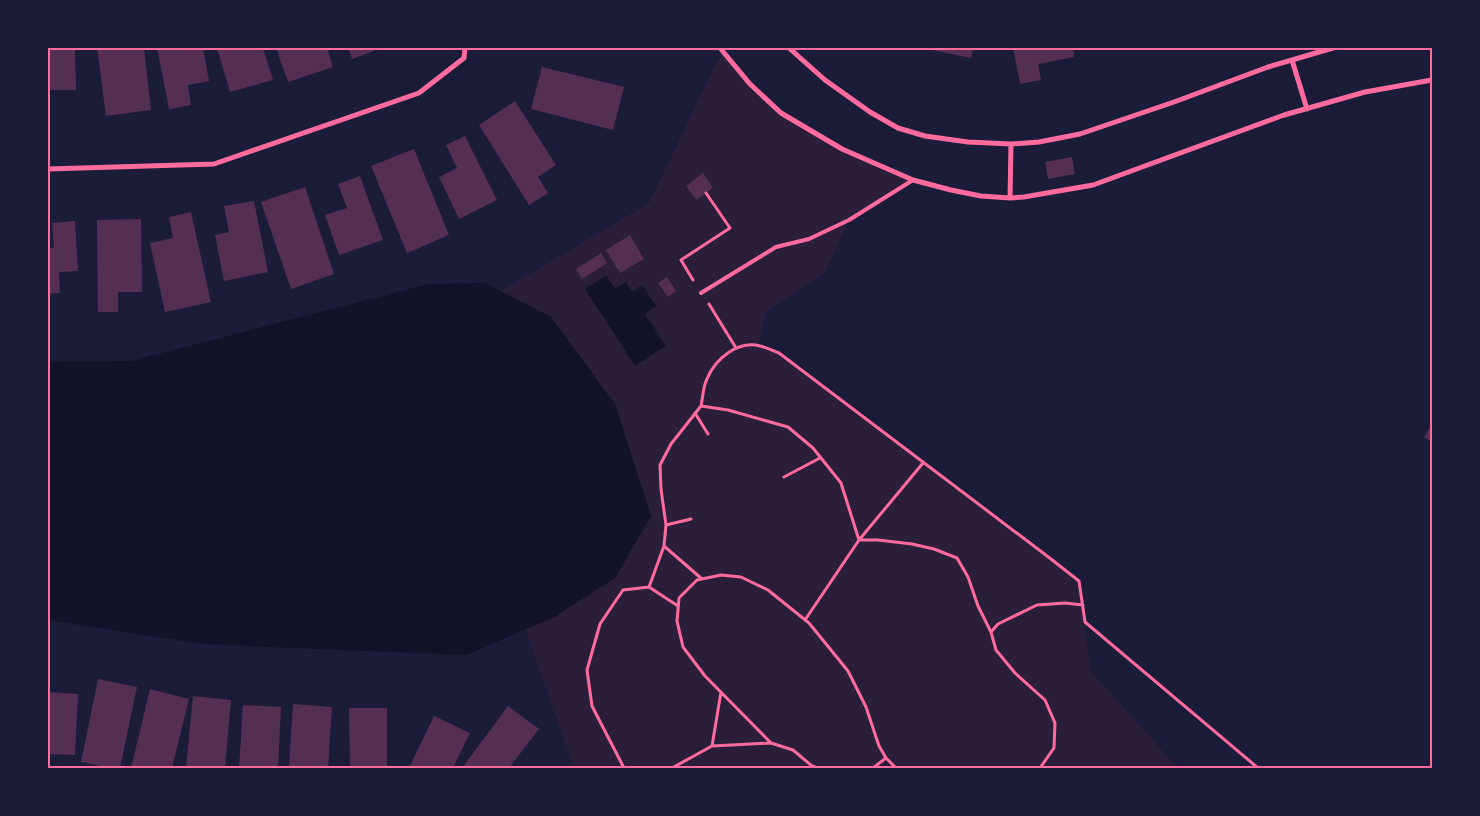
<svg xmlns="http://www.w3.org/2000/svg" width="1480" height="816" font-family="'Roboto Condensed',sans-serif">
	<style>
		.green { fill: #2a1e3b }
		.water { fill: #12122b }
		.building { fill: #542f53 }
		.lines { fill: none; stroke-linecap: round; stroke-linejoin: round }
		.path { stroke: #ff6b9d; stroke-width: 3 }
		.service { stroke: #ff6b9d; stroke-width: 4 }
		.minor { stroke: #ff6b9d; stroke-width: 5 }
		.neatline { fill: none; stroke: #ff6b9d; stroke-width: 2 }
	</style>
	<rect width="100%" height="100%" fill="#1b1b3a"/>
	<!-- green -->
	<path class="green" d="M722,51l28,33 31,29 61,36 71,31 -64,40 -24,53 -59,39 -7,33 20,8 300,228 6,41 5,48 88,98h-604l-49,-139 31,-13 95,-100 -36,-112 -114,-113 148,-88z"/>
	<!-- water -->
	<path class="water" d="M606,275l9,14 11,-7 6,10 10,-7 14,21 -11,8 21,32 -31,20 -50,-77z
		M485,283l66,34 64,87 36,112 -36,62 -59,38 -90,39 -263,-11 -155,-24v-258l83,-1 298,-77z"/>
	<!-- building -->
	<path class="building" d="M48,48h27l1,42h-28z
		M97,48h47l7,62 -45,6z
		M157,48h46l6,33 -21,4 3,20 -22,4z
		M217,48h46l10,32 -43,12z
		M276,48h51l6,19 -45,15z
		M348,48h25l1,3 -22,8z
		M927,48h46l-2,10 -44,-9z
		M1013,48h60l1,9 -36,7 3,16 -21,4z
		M542,67l82,20 -11,43 -82,-21z
		M515,101l41,64 -18,12 10,16 -19,12 -50,-80z
		M465,136l32,64 -38,19 -20,-42 18,-9 -11,-23z
		M414,149l35,86 -42,18 -36,-87z
		M1072,157l3,17 -27,5 -3,-17z
		M703,173l10,15 -17,12 -10,-14z
		M360,176l23,64 -44,15 -14,-40 22,-7 -9,-24z
		M305,187l29,87 -43,15 -30,-87z
		M254,201l14,71 -44,9 -9,-46 14,-3 -5,-26z
		M191,212l20,90 -46,10 -15,-69 23,-5 -4,-21z
		M141,219l1,73h-24v20h-20l-1,-92z
		M75,221l3,50 -19,1 1,21 -12,1v-46h6l-2,-25z
		M630,235l14,24 -24,14 -14,-23z
		M601,253l6,10 -25,16 -6,-10z
		M667,277l9,14 -8,6 -10,-14z
		M1432,424v18l-8,-5z
		M98,679l39,8 -17,81h-10l-29,-6z
		M150,689l39,10 -17,69h-41z
		M48,692l30,2 -3,61 -27,-1z
		M193,696l38,4 -6,68h-39z
		M293,704l39,3 -4,61h-39z
		M243,705l38,2 -3,61h-39z
		M508,706l31,23 -30,39h-47z
		M349,708h38v60h-37z
		M434,716l36,17 -17,35h-44z"/>
	<g class="lines">
		<!-- path -->
		<path class="path" d="M693,280l-12,-20 49,-32 -24,-35
			M709,304l27,44
			M701,406l-30,38 -11,21 1,24 5,36 -2,21 38,33
			M695,413l13,21
			M784,477l36,-19
			M666,525l25,-6
			M859,540l-18,-57 -28,-35 -25,-21 -60,-17 -27,-4c2,-9 2,-20 6,-27 8,-20 31,-39 53,-33 6,1 13,5 19,7l272,206 28,22 6,41 173,146
			M859,540l64,-77
			M649,587l29,19
			M805,620l54,-80h19l34,4 22,5 23,9 11,19 10,29 13,26
			M771,743l-66,-67 -22,-29 -6,-26 2,-23 18,-18 24,-5 20,2 27,13 41,33 39,48 18,36 13,39 7,12
			M712,746l9,-54
			M624,768l-32,-62 -5,-36 13,-46 23,-34 26,-3 15,-41
			M672,768l40,-22 59,-3 22,7 19,16 6,2
			M873,768l13,-10 10,10
			M1040,768l14,-20 1,-25 -10,-23 -30,-27 -19,-23 -5,-18 7,-8 39,-19 28,-2 18,2"/>
		<!-- service -->
		<path class="service" d="M701,293l75,-46 33,-8 40,-19 64,-40"/>
		<!-- minor -->
		<path class="minor" d="M720,48l30,36 31,29 61,36 71,31 38,10 30,6 29,2 14,-1 69,-12 191,-70 81,-23 67,-12
			M789,48l36,32 45,32 28,16 27,8 43,6 43,2 28,-2 41,-8 94,-32 94,-35 65,-19
			M1292,60l15,49
			M48,169l166,-5 205,-71 45,-35 1,-10
			M1010,198l1,-54"/>
	</g>
	<!-- border -->
	<rect width="1480" height="816" fill="none" stroke="#1b1b3a" stroke-width="98"/>
	<rect x="49" y="49" width="1382" height="718" class="neatline"/>
</svg>
